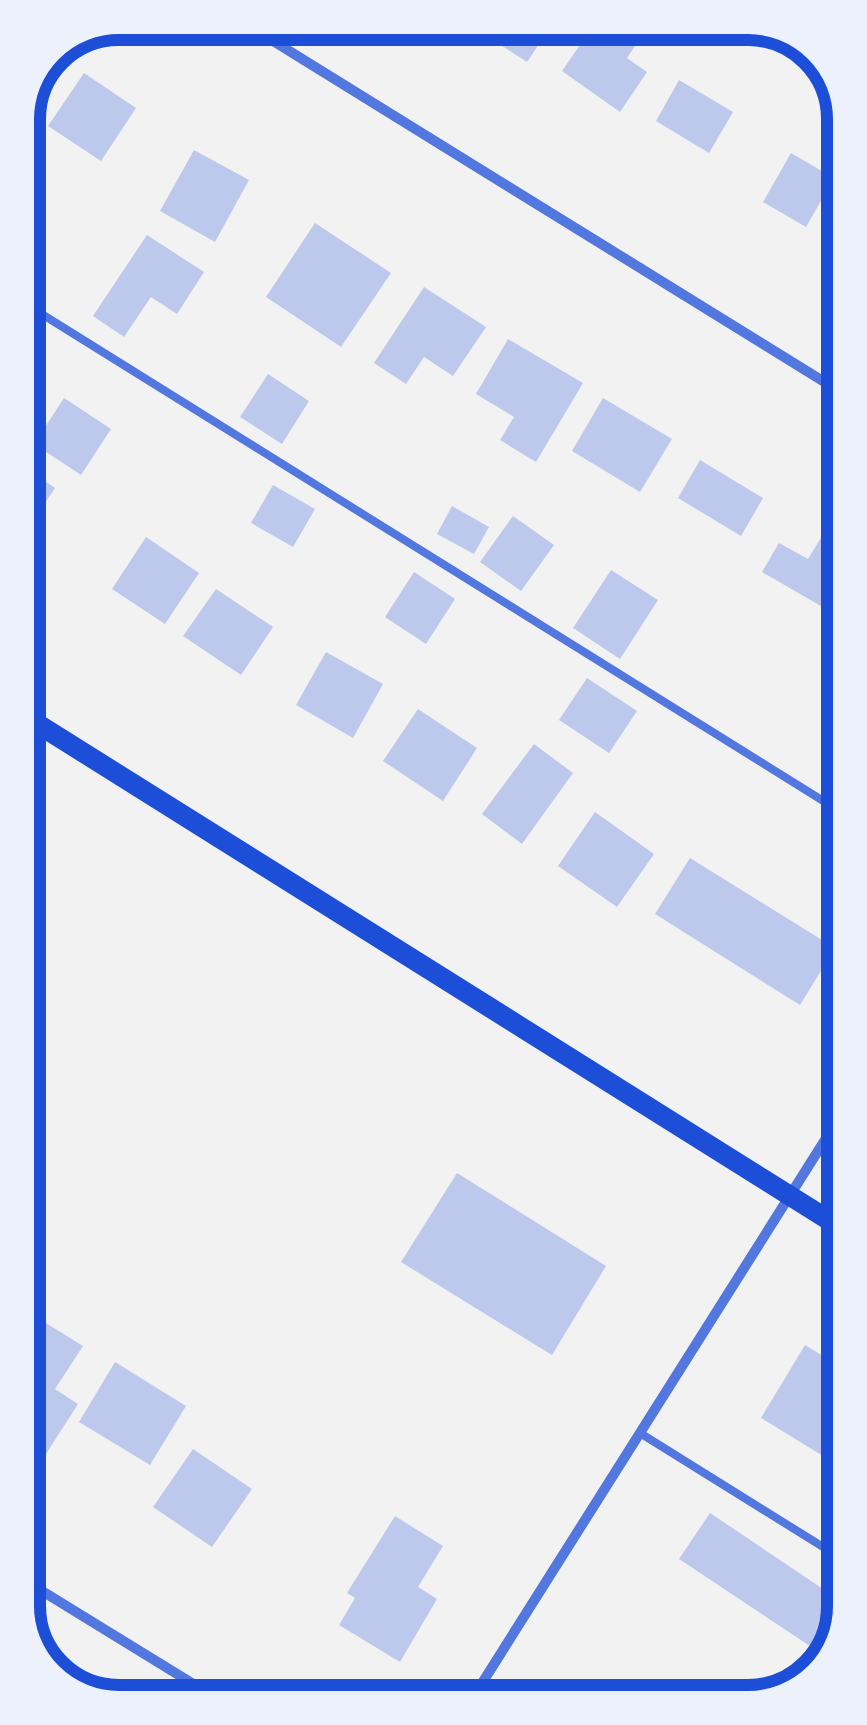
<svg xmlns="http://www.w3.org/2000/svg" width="867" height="1725" font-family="'Playfair Display',serif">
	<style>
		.building { fill: #bdc9ec }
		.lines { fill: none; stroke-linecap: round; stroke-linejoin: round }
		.service { stroke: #5277de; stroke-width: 8 }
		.minor { stroke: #5277de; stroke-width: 10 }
		.secondary { stroke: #1d4ed8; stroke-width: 20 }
		.rim { fill: none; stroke: #1d4ed8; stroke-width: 12 }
	</style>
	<rect width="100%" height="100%" fill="#f2f2f2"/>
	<!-- building -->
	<path class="building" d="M467,23h86l-26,39z
		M595,23h26l20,14 -14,21 20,14 -27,40 -58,-41z
		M84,73l52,35 -35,53 -53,-35z
		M679,80l54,32 -24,41 -53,-32z
		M194,150l55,30 -34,62 -55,-31z
		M791,153l43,25 -28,49 -43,-25z
		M315,223l76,50 -50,74 -75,-50z
		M147,235l57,37 -27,42 -26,-17 -27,40 -31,-21z
		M424,287l62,40 -33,49 -29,-19 -18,27 -32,-21z
		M508,339l75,44 -47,79 -36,-22 14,-23 -38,-23z
		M268,374l41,27 -27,43 -42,-27z
		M64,398l47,31 -30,46 -47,-31z
		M603,398l69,41 -32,53 -68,-41z
		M700,460l63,38 -22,38 -63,-38z
		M24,467l31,21 -30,45v-11z
		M273,485l42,24 -22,38 -42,-24z
		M452,506l37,21 -15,27 -37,-20z
		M513,516l41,29 -33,46 -41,-29z
		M822,536l17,10 1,71 -78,-45 17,-29 29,16z
		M146,537l53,36 -34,51 -53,-35z
		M611,570l47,30 -38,59 -47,-31z
		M414,572l41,27 -29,45 -41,-27z
		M216,589l57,38 -32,48 -58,-39z
		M326,652l57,32 -30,54 -57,-33z
		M587,678l50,33 -28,42 -50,-33z
		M418,709l59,39 -34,53 -60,-40z
		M534,744l39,29 -51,71 -40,-30z
		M595,812l59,42 -37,53 -59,-41z
		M690,858l145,90 -35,57 -145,-91z
		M457,1173l149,93 -54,89 -151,-93z
		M28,1312l55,34 -28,43 23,15 -32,50 -17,-11z
		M805,1345l38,23 1,101 -83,-51z
		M115,1362l71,44 -36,59 -71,-43z
		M193,1449l59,40 -40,58 -59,-40z
		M710,1513l134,90 -6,27 -16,24 -143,-95z
		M395,1516l48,30 -25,41 19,12 -37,63 -61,-37 16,-27 -8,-5z"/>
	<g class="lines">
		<!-- service -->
		<path class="service" d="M24,303l817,509
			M640,1433l204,127"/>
		<!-- minor -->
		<path class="minor" d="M244,23l595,368
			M29,1583l192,118
			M472,1699l370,-586"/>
		<!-- secondary -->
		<path class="secondary" d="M25,716l818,513"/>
	</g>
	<!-- crop -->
	<path d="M0 0H867V1725H0ZM119 40H748A79 79 0 0 1 827 119V1606A79 79 0 0 1 748 1685H119A79 79 0 0 1 40 1606V119A79 79 0 0 1 119 40Z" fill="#edf1fc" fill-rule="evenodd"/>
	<path class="rim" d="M119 40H748A79 79 0 0 1 827 119V1606A79 79 0 0 1 748 1685H119A79 79 0 0 1 40 1606V119A79 79 0 0 1 119 40Z"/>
</svg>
